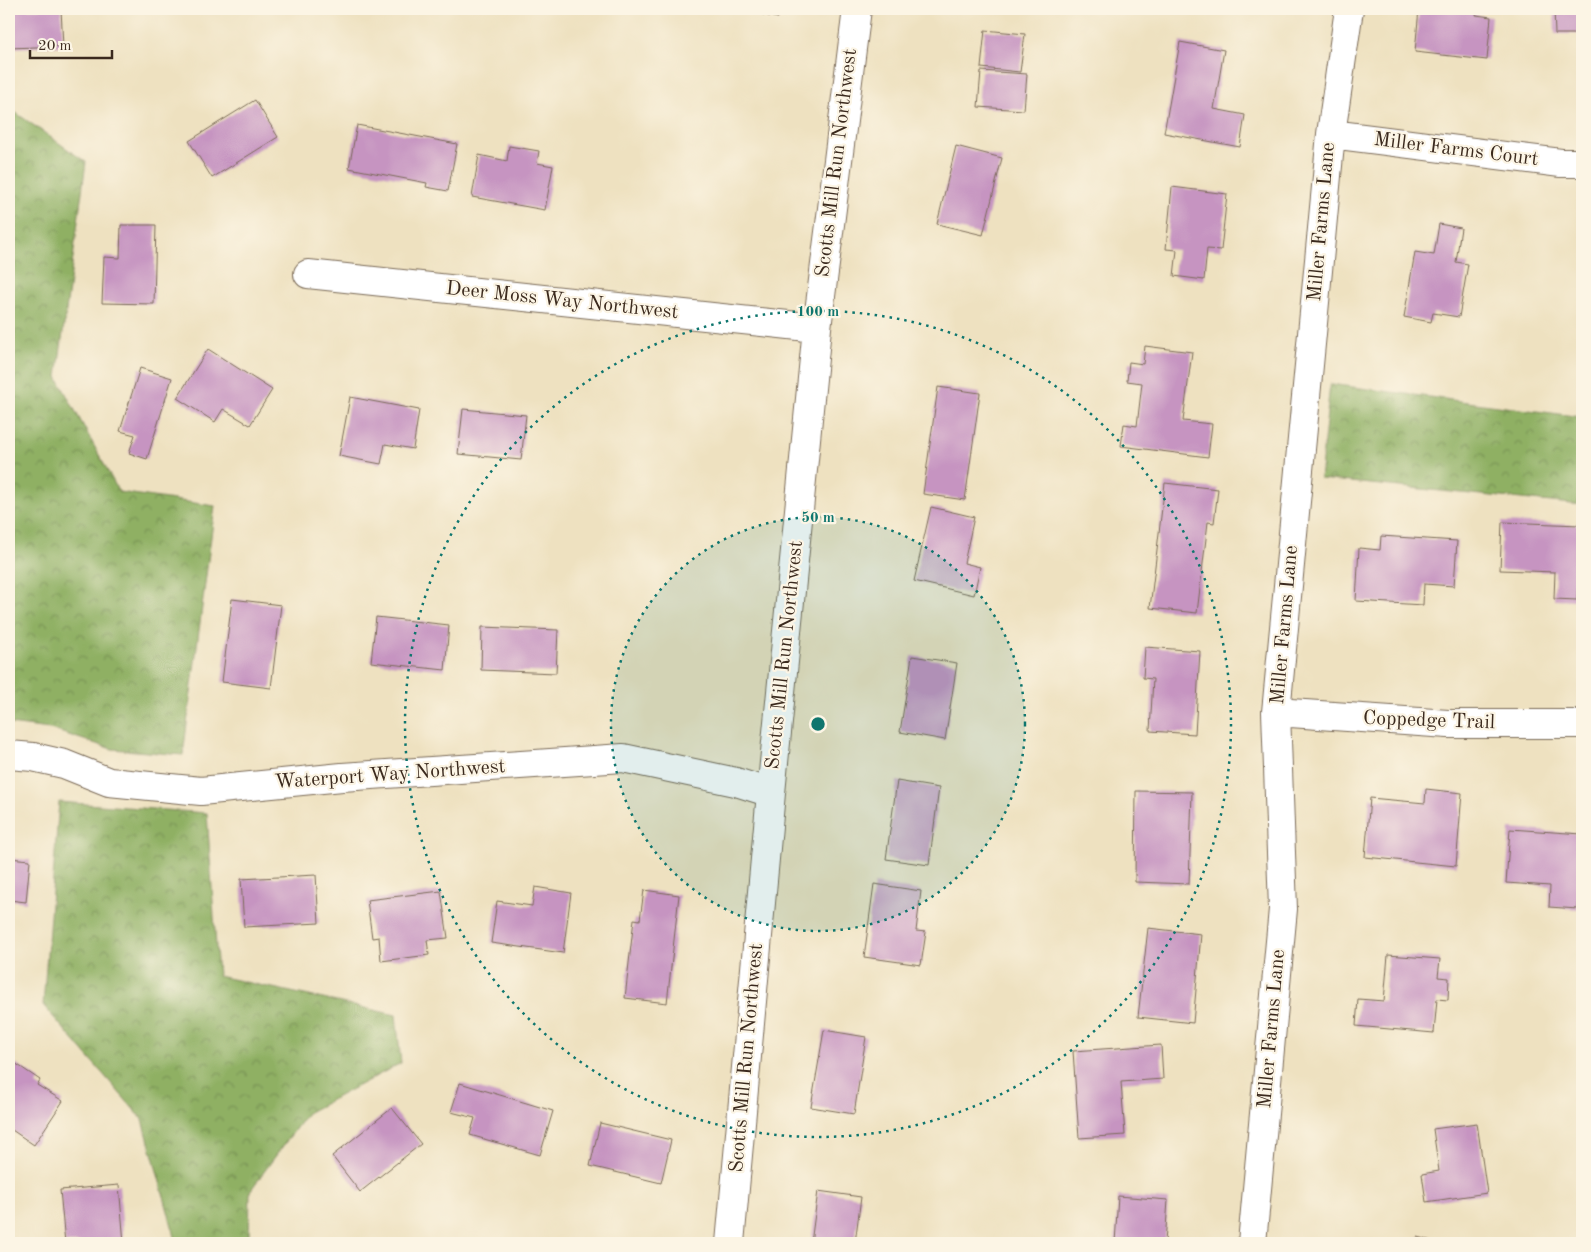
<svg xmlns="http://www.w3.org/2000/svg" width="1591" height="1252" font-family="'Old Standard TT',serif">
	<style>
		.forest { fill: url(#forest-crowns); stroke: #656d41 }
		.building { fill: #c694c1 }
		.lines { fill: none; stroke-linecap: round; stroke-linejoin: round }
		.minor-casing { stroke: #7a6a57; stroke-width: 30 }
		.minor { stroke: #fff; stroke-width: 28 }
		.ring { fill: none; stroke: #0f766e; stroke-width: 2.5; stroke-dasharray: 2.5 5 }
		.labels { text-anchor: middle; dominant-baseline: central; stroke-width: 4.5; stroke-linejoin: round; paint-order: stroke }
		.street-label { font-size: 20px; fill: #3b2a1e; stroke: #fcf5e5 }
		.centre { fill: #0f766e; stroke: #fcf5e5; stroke-width: 2.5 }
		.ring-label { font-size: 15px; text-anchor: middle; font-weight: bold; fill: #0f766e; stroke: #fcf5e5; stroke-width: 4.5; stroke-linejoin: round; paint-order: stroke }
	</style>
	<defs>
		<pattern id="forest-crowns" width="20" height="18" patternUnits="userSpaceOnUse" patternTransform="scale(1.25)"><rect width="20" height="18" fill="#8fb064"/><path d="M2 6a3 3 0 1 1 6 0M12 15a3 3 0 1 1 6 0" fill="none" stroke="#768f52"/></pattern>
	</defs>
	<rect width="100%" height="100%" fill="#fcf5e5"/>
	<filter id="ink" filterUnits="userSpaceOnUse"><feTurbulence type="fractalNoise" baseFrequency=".02" numOctaves="2"/><feDisplacementMap in="SourceGraphic" scale="10" xChannelSelector="R" yChannelSelector="G"/><feConvolveMatrix kernelMatrix="1 2 1 2 8 2 1 2 1" color-interpolation-filters="sRGB"/></filter>
	<filter id="wash" filterUnits="userSpaceOnUse"><feTurbulence type="fractalNoise" baseFrequency=".0096" numOctaves="4" result="noise"/><feDisplacementMap in="SourceGraphic" scale="20" xChannelSelector="R" yChannelSelector="G"/><feGaussianBlur stdDeviation="1.12" result="paint"/><feColorMatrix in="noise" values="0 0 0 0 0 0 0 0 0 0 0 0 0 0 0 0 0 1.4 0 .05"/><feComposite in="paint" operator="in"/></filter>
	<g filter="url(#wash)">
		<rect width="100%" height="100%" fill="#eee1c0"/>
		<!-- forest -->
		<path class="forest" d="M9,108l77,54 -29,215 62,115 96,14 -32,249 -71,-6 -62,-20 -41,-5z
			M1330,384l252,33v88l-262,-26z
			M59,802l148,11 11,163 178,39 5,48 -94,50 -57,78 -1,52h-75l1,-6 -32,-117 -100,-115z"/>
		<g id="blocks">
			<!-- building -->
			<path class="building" d="M9,9h52l2,37 -54,2z
				M737,9h43l-2,9z
				M1419,9l24,2v-2h34l-1,6 15,2 -4,43 -72,-8z
				M1554,9h28v33h-3v-8h-24z
				M985,30l40,4 -5,38 -39,-4z
				M1180,42l44,8 -10,59 31,6 -5,32 -76,-14z
				M981,71l46,3 -3,36 -46,-3z
				M255,100l23,37 -66,41 -23,-37z
				M357,125l100,19 -9,47 -22,-4 1,-4 -78,-15z
				M509,146l30,5 -2,12 16,3 -8,44 -73,-13 7,-42 28,6z
				M956,146l46,12 -19,77 -46,-11z
				M1172,187l55,7 -6,56 -14,-1 -3,31 -30,-4 3,-26 -11,-1z
				M1439,224l22,4 -5,34 12,2 -9,53 -26,-4 -2,9 -27,-5 11,-65 19,3z
				M121,225h35l-2,79 -52,-1 2,-46 16,1z
				M1145,346l47,6 -9,69 29,3 -4,33 -87,-11 3,-22 13,2 5,-43 -15,-2 2,-19 14,2z
				M208,349l64,41 -22,35 -27,-16 -8,13 -38,-24z
				M140,368l32,10 -25,81 -18,-6 6,-18 -15,-4z
				M938,387l42,6 -15,107 -42,-6z
				M350,397l69,13 -6,39 -28,-5 -4,20 -42,-8z
				M463,409l63,6 -5,45 -63,-6z
				M1165,483l53,6 -4,34 -6,-1 -11,91 -47,-5z
				M931,507l43,10 -10,46 16,4 -6,28 -60,-14z
				M1502,522l78,3 -3,75 -23,-1 1,-27 -55,-2z
				M1381,536l76,5 -3,45 -30,-2 -1,21 -67,-4 3,-53 21,2z
				M232,599l49,6 -10,83 -49,-6z
				M376,617l73,8 -4,45 -74,-8z
				M482,627l76,3 -2,43 -75,-3z
				M1145,647l55,4 -5,83 -45,-3 3,-52 -10,-1z
				M912,656l45,7 -12,77 -45,-8z
				M897,781l42,7 -10,77 -43,-6z
				M1426,789l36,4 -6,73 -91,-9 5,-59 55,5z
				M1136,791l56,1 -3,92 -54,-2z
				M1510,829l72,5v58h-3l-1,17 -29,-2 1,-21 -44,-3z
				M9,858l21,2 -4,42 -17,-2z
				M316,875l3,48 -75,4 -3,-48z
				M874,884l47,7 -5,40 10,1 -5,33 -57,-8z
				M535,887l36,6 -8,60 -72,-10 6,-42 35,5z
				M644,890l35,5 -12,108 -42,-5 9,-79 6,1z
				M441,891l7,47 -21,2 2,15 -48,6 -2,-24 -7,1 -5,-38z
				M1148,928l53,6 -8,89 -55,-6z
				M1388,955l52,4 -2,18 11,1 -1,22 -11,-1 -3,34 -78,-7 2,-27 26,2z
				M824,1030l42,7 -12,77 -43,-7z
				M1161,1045l2,34 -42,3 4,53 -46,3 -6,-87z
				M9,1059l31,21 -3,5 26,16 -29,44 -25,-17z
				M460,1083l93,28 -13,44 -70,-20 5,-17 -24,-6z
				M392,1108l29,36 -61,48 -28,-36z
				M600,1123l71,17 -10,43 -71,-17z
				M1477,1123l10,70 -61,9 -4,-28 17,-3 -6,-42z
				M119,1185l5,58h-59l-5,-53z
				M818,1191l43,6 -6,46h-44z
				M1118,1196l50,4 -3,43h-50z
				M1417,1237l23,6h-25z"/>
		</g>
	</g>
	<g filter="url(#ink)">
		<use href="#blocks" fill-opacity="0" stroke="#7a6a57" stroke-width="1"/>
		<g class="lines">
			<!-- minor casing -->
			<g class="minor-casing">
				<path id="minor" d="M1331,134l230,29h21
					M308,274l509,54
					M1276,712l172,12h134
					M9,755l24,2 31,7 45,18 92,9 141,-14 281,-19 113,24 35,11
					M730,1243l41,-450 46,-465 40,-319
					M1252,1243l31,-334 -7,-197 55,-578 18,-125"/>
			</g>
			<!-- minor -->
			<use href="#minor" class="minor"/>
		</g>
	</g>
	<!-- distance rings -->
	<circle cx="818" cy="724" r="207" fill="#0f766e" fill-opacity=".12"/>
	<g class="ring">
		<circle cx="818" cy="724" r="207"/>
		<circle cx="818" cy="724" r="413"/>
	</g>
	<g class="labels">
		<!-- street labels -->
		<g class="street-label">
			<text transform="translate(1456 150) rotate(7)">Miller Farms Court</text>
			<text transform="translate(837 163) rotate(-83)">Scotts Mill Run Northwest</text>
			<text transform="translate(1322 222) rotate(-85)">Miller Farms Lane</text>
			<text transform="translate(562 301) rotate(6)">Deer Moss Way Northwest</text>
			<text transform="translate(1285 625) rotate(-85)">Miller Farms Lane</text>
			<text transform="translate(785 655) rotate(-84)">Scotts Mill Run Northwest</text>
			<text transform="translate(1429 721) rotate(2)">Coppedge Trail</text>
			<text transform="translate(390 775) rotate(-4)">Waterport Way Northwest</text>
			<text transform="translate(1272 1029) rotate(-85)">Miller Farms Lane</text>
			<text transform="translate(747 1058) rotate(-85)">Scotts Mill Run Northwest</text>
		</g>
	</g>
	<circle cx="818" cy="724" r="8" class="centre"/>
	<g class="ring-label">
		<text x="818" y="316">100 m</text>
		<text x="818" y="522">50 m</text>
	</g>
	<!-- margin -->
	<rect width="1591" height="1252" fill="none" stroke="#fcf5e5" stroke-width="30"/>
	<!-- scale -->
	<path d="M30 50v8h82v-8" fill="none" stroke="#3b2a1e" stroke-width="2.5"/>
	<text x="38" y="50" font-size="15" fill="#3b2a1e" stroke="#fcf5e5" stroke-width="4" paint-order="stroke">20 m</text>
</svg>
